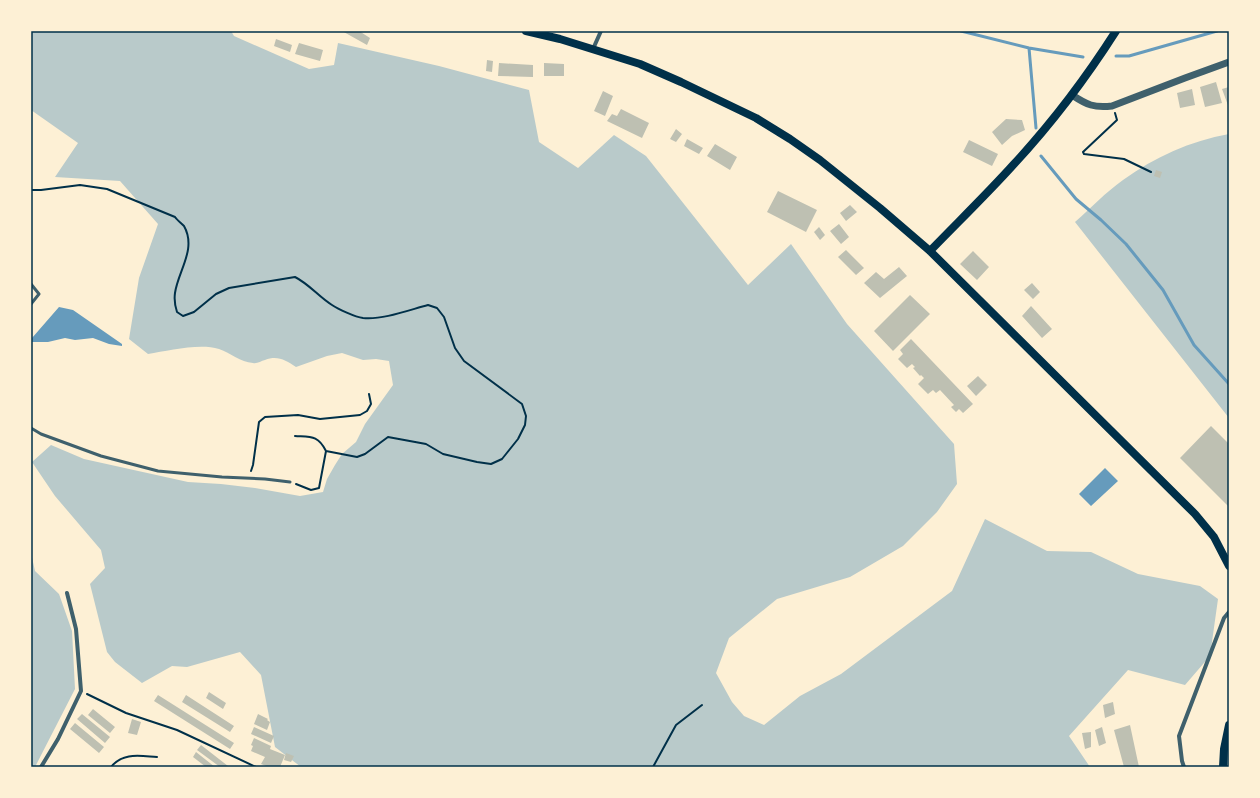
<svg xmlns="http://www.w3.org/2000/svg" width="1260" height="798" font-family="'Source Serif 4',serif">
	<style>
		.green { fill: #b9caca }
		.water { fill: #669bbc }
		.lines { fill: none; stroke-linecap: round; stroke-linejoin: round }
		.stream { stroke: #669bbc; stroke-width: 3 }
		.building { fill: #bec0b2 }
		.path { stroke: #003049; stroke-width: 2 }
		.service { stroke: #3f606c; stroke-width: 3 }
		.minor { stroke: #3f606c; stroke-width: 4 }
		.tertiary { stroke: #3f606c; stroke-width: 7 }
		.secondary { stroke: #003049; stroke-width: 8 }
		.neatline { fill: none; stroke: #003049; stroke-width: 1.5 }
	</style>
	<rect width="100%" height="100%" fill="#fdf0d5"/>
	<!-- green -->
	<path class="green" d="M31,31h200l3,5 75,33 25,-4 4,-22 101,23 90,24 10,52 39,26 36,-33 32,21 102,129 43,-41 56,80 107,120 3,40 -20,28 -34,34 -53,31 -73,22 -48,39 -13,35 16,29 12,14 20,9 36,-29 41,-22 111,-83 33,-72 62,32 44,1 47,22 62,12 18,13 -8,57 -25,29 -57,-15 -59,66 21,31h-789l-26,-20 -14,-72 -21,-23 -53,15 -15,-1 -30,17 -27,-21 -8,-10 -17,-68 15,-16 -4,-18 -46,-54 -23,-34 19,-17 33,14 104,23 33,2 34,4 45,8 23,-4 4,-13 8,-14 7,-11 14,-12 9,-18 28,-39 -4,-24 -13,-2 -13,1 -21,-7 -15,3 -31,11c-10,-7 -19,-12 -31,-7 -4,1 -8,4 -12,3 -13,-1 -22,-10 -34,-14 -20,-6 -51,2 -71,5l-19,-15 10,-61 19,-54 -38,-43 -65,-4 23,-34 -47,-33z
		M1229,134v284l-154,-196c16,-14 31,-30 48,-42 32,-23 67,-39 106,-46z
		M31,553l4,18 24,23 13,37 3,58 -40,78h-4z"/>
	<!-- water -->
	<path class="water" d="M59,307l14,3 49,34v2l-13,-2 -16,-6 -18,2 -10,-2 -17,4h-16v-4z
		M1105,468l13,13 -27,25 -12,-12z"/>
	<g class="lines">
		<!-- stream -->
		<path class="stream" d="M961,31l68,17 54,9
			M1029,48l7,80
			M1116,56h13l88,-25
			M1041,156l35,43 25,21 25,24 37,46 31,55 35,39"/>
	</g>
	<!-- building -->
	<path class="building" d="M342,31h17l11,7 -3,7z
		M276,39l16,6 -2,7 -16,-6z
		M299,43l24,7 -3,11 -25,-7z
		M487,60l6,1 -1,11 -6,-1z
		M499,63l34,2v12l-35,-1z
		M544,63l20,1v12h-20z
		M1216,82l6,21 -17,4 -5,-20z
		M1229,87v21l-7,-19z
		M1192,89l3,16 -15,3 -3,-15z
		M603,91l10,5 -8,20 -11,-5z
		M621,109l28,14 -7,15 -35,-17 5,-7 5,2z
		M1006,119l16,1 3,10 -13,6 -10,9 -10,-13z
		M676,129l6,5 -6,8 -6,-3z
		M687,139l16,9 -4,6 -15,-8z
		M969,140l29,14 -6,12 -29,-14z
		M715,144l22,13 -7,13 -23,-14z
		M1156,170l6,2 -2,6 -6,-2z
		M778,191l39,19 -11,22 -39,-20z
		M850,205l7,7 -11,9 -6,-8z
		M839,224l10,13 -8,7 -11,-13z
		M819,227l6,8 -5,5 -6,-8z
		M846,250l18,18 -8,7 -18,-18z
		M973,251l16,16 -12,13 -17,-16z
		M899,267l8,9 -27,22 -16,-15 12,-11 8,7z
		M1032,283l8,9 -7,7 -9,-9z
		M910,295l20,19 -37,37 -19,-20z
		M1031,306l21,23 -10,9 -20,-22z
		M911,339l62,65 -10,9 -4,-4 -3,3 -5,-5 3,-2 -14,-15 -4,3 -3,-3 -5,4 -10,-10 6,-6 -3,-3 -1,1 -7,-8 2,-1 -3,-3 -5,4 -9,-9 5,-5 -3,-4z
		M978,376l9,9 -11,11 -9,-10z
		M1211,426l18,18v63l-49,-49z
		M209,692l17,11 -3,6 -17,-11z
		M158,695l76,48 -4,6 -76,-48z
		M186,695l48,31 -4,6 -48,-30z
		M1113,702l2,12 -10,4 -2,-13z
		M93,709l22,18 -5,6 -22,-18z
		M82,714l28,23 -5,6 -28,-24z
		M258,714l10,5 -1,1 3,2 -3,8 -13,-6z
		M132,719l9,3 -4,13 -9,-2z
		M75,723l29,24 -5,6 -29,-24z
		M1130,725l9,42h-15l-10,-37z
		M254,727l20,9 -3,7 -20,-9z
		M1102,727l4,16 -7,3 -4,-16z
		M1091,732v15l-6,2 -3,-16z
		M254,738l17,8 -1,3 15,6 -5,12h-11l-8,-3 4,-7 -14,-6 2,-5 -2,-1z
		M201,745l27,21 -1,1h-7l-23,-17z
		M196,752l19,15h-9l-13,-10z
		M286,753l8,3 -3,6 -7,-2z"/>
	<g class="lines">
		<!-- path -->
		<path class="path" d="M1115,113l2,7 -34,32 1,2 40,5 27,13
			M31,190h10l39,-5 27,4 68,28c2,3 6,6 9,9 13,23 -6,45 -9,67 -1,7 0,13 2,19l6,4 11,-4 22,-18 13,-6 66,-11c14,7 24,20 37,28 6,4 23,12 31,13 20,2 46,-8 65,-13l9,3 7,9 11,31 9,13 58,43 4,12 -1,9 -7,14 -16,20 -11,5 -14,-2 -34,-8 -17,-10 -38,-7 -23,17 -8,3 -31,-6 -7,37 -8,2 -15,-6
			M295,436c16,1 23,-1 31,15
			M251,471l2,-6 6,-43 6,-5 33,-2 22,4 40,-4 7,-4 4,-7 -2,-10
			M87,694l39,19 51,17 79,37
			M111,767c12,-15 29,-11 46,-10
			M653,767l23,-42 26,-20"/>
		<!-- service -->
		<path class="service" d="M31,284l8,10 -8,10
			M31,428l10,6 60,22 57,15 64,6 43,2 25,3"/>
		<!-- minor -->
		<path class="minor" d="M593,49l8,-18
			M41,767l17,-28 23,-48 -5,-62 -9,-36
			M1184,767l-2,-6 -3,-25 45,-118 5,-6"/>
		<!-- tertiary -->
		<path class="tertiary" d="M1072,95c15,10 22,13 40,11l73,-28 44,-16"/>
		<!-- secondary -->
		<path class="secondary" d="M526,31l34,8 80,25 41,18 75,36 34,21 30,21 60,48 50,43 265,263 19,23 15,29
			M930,251c28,-29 57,-57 84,-87 38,-41 72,-86 102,-133
			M1223,767l1,-18 5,-24"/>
	</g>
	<!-- border -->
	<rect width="1260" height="798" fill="none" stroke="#fdf0d5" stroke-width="64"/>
	<rect x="32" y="32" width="1196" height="734" class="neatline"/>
</svg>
